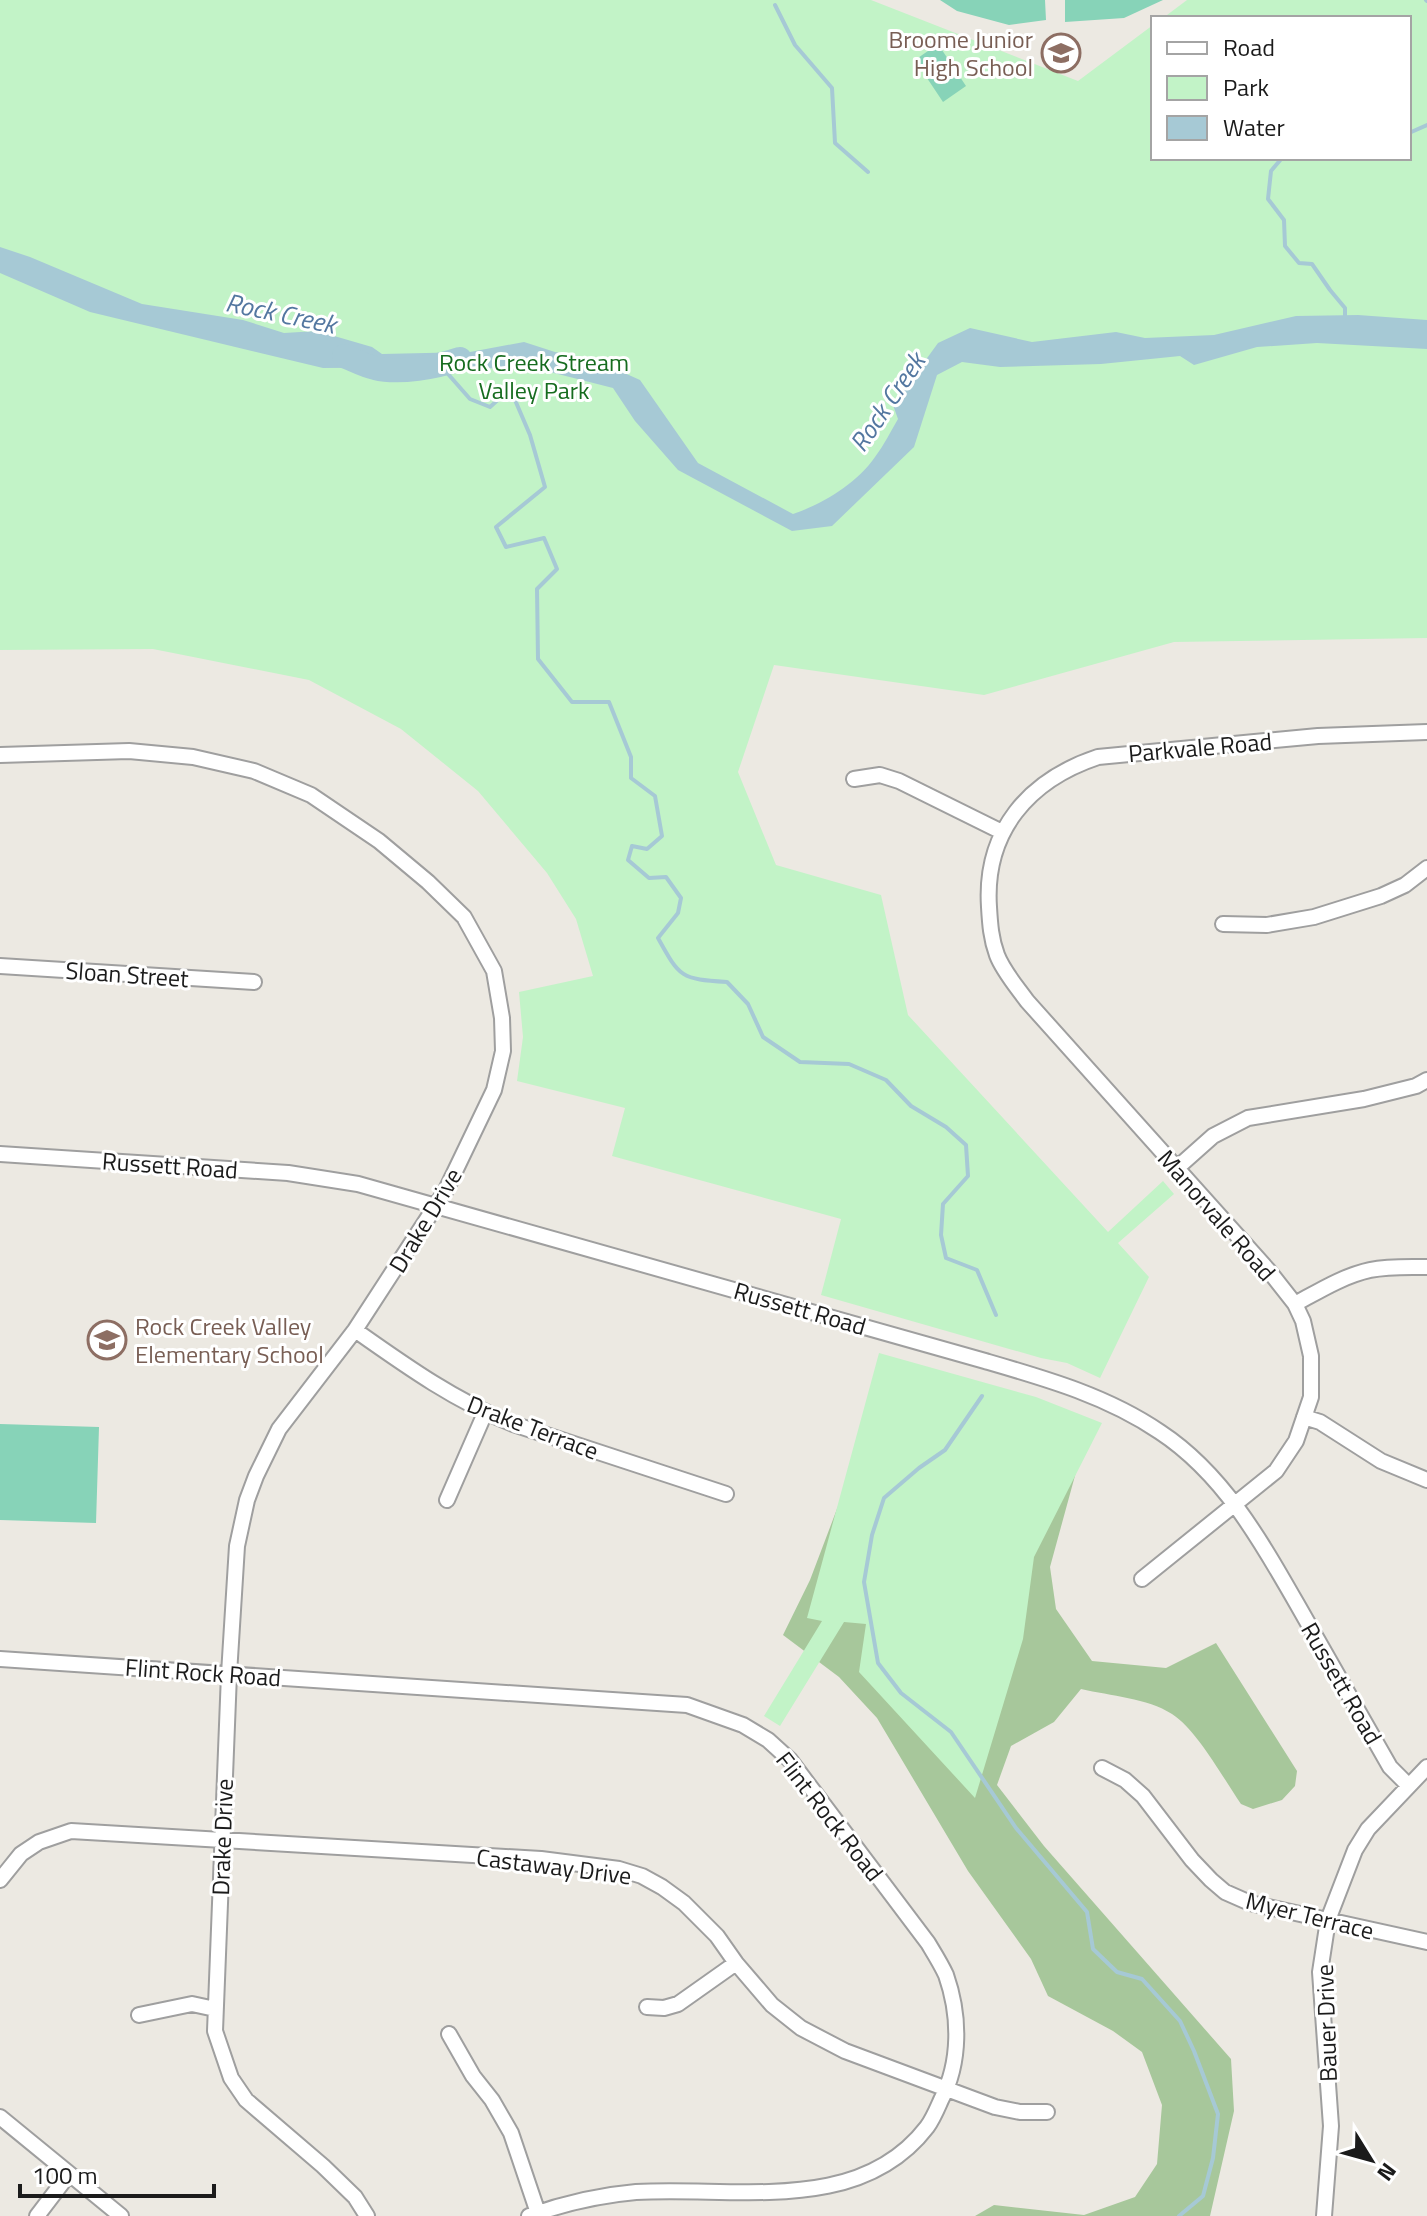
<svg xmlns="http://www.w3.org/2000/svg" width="1427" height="2216" font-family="'Titillium Web',sans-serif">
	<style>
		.forest { fill: #a7c79b }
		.park { fill: #c2f3c7 }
		.pitch { fill: #87d3b8 }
		.water { fill: #a6c9d5 }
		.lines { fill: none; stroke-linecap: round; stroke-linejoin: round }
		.stream { stroke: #a6c9d5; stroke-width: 4 }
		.river { stroke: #a6c9d5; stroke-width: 24 }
		.minor-casing { stroke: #9f9f9f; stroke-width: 18 }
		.minor { stroke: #fff; stroke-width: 14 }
		.labels { text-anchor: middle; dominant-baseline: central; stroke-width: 6; stroke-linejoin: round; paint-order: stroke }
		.education-label { font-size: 24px; fill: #785e54; stroke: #fff; text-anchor: end }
		.park-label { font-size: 24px; fill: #166c1f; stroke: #fff }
		.street-label { font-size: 24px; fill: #1b1b1b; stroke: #fff }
		.water-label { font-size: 26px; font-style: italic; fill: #5377a0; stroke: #fff }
	</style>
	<rect width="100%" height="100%" fill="#ece9e2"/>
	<!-- forest -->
	<path class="forest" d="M1076,1472l-26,95 6,42 36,52 74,7 50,-25 81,128 -2,15 -13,14 -29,9 -12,-5c-18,-26 -44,-74 -69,-90 -25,-16 -61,-18 -91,-25l-27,33 -43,24 -14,39 47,61 187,213 3,52 -24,105h-235l19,-11 90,10 51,-18 22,-33 5,-59 -20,-53 -29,-21 -65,-35 -17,-37 -63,-88 -91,-153 -38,-41 -56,-42 27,-55 30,-79z"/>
	<!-- park -->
	<path class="park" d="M0,0h871l207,81 75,-56v133h256v-140h-246l24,-18h240v638l-253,4 -190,53 -210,-30 -36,107 38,93 105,30 27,120 200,217 55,-51 11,13 -56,49 31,34 -49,101 -33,-15 -26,-5 -220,-63 20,-76 -229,-63 13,-48 -108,-27 6,-44 -4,-45 74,-16 -17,-57 -29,-46 -69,-82 -77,-62 -92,-49 -156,-31 -153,1z
		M879,1353l157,44 66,26 -68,134 -11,82 -48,159 -116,-126 7,-48 -22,-2 -64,104 -16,-10 58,-95 -15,-3z"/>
	<!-- pitch -->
	<path class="pitch" d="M940,0h105l1,20 -37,5 -52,-14z
		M1065,0h98l-39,18 -59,4z
		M938,44l28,42 -23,16 -28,-42z
		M0,1424l99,3 -3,96 -96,-3z"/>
	<!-- water -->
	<path class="water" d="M0,247l30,10 112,47 101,16 41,13 33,-2 55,16 10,7 88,-2 54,-10 31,10 38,7 47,21 58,83 95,51c30,-10 64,-31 82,-57 9,-12 16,-26 23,-38l-5,-14 45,-62 32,-15 62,14 84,-10 29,6 69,-3 82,-19 62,-1 69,5v29l-110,-6 -60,4 -63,18 -14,-9 -79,8 -101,3 -38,-5 -25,13 -23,72 -82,79 -40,5 -114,-61 -43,-49 -22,-33 -63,-16 -78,-5 -149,1 -233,-56 -90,-39z"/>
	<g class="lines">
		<!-- stream -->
		<path class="stream" d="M1426,0l1,1
			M775,5l20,40 37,43 3,55 33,29
			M1409,133l18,-8
			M1282,158l-11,13 -3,28 16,21 1,26 14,17 13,1 18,26 15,18v10
			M441,366l29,33 20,8 10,-9 15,2 15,35 15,52 -49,40 10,20 38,-9 13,31 -20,20 1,70 34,43h37l22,55v21l24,18 7,40 -15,13 -15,-3 -4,14 21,18 17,-1 15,21 -3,15 -20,25c22,40 23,41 69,44l21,22 15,33 37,25 49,2 37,16 25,26 35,21 20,18 2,31 -25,28 -2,31 5,23 31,12 19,45
			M982,1396l-37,54 -26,18 -35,30 -12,37 -8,47 14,81 23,30 50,39 65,96 71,84 6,37 24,23 25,7 38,42 14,30 24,63 -5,44 -10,38 -24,20"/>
		<!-- river -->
		<path class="river" d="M344,356c10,4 21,10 31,12 25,6 61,-1 85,-9"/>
		<!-- minor casing -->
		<g class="minor-casing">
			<path id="minor" d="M0,755l129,-4 64,6 61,14 57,24 68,46 49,41 36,35 30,54 8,47 1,33 -9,39 -48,100 -91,140 -76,99 -23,47 -9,24 -10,46 -8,128 -14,357 16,47 15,22 77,66 32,31 12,19
				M854,779l26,-4 19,6 103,51
				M1223,924l44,1 47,-8 67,-21 24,-11 22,-17
				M0,966l254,16
				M0,1154l288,19 70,11 627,177c62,18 122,35 175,71 67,44 106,118 145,186 28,50 57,99 85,149l18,18
				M1177,1168l36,-32 35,-18 116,-19 52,-13 11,-6
				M1295,1304c24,-13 48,-28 75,-34 19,-4 38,-3 57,-3
				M355,1330c51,36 100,71 158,94l213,70
				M1304,1417l16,5 61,39 46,19
				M447,1500l38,-87
				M1142,1579l134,-108 20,-30 15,-44v-41l-8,-35 -8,-17 -26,-33 -242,-270c-10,-14 -24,-30 -30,-46 -6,-16 -7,-31 -8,-48 -5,-76 40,-127 109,-150l220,-21 109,-4
				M0,1659l687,46 56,20 25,15 22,20 138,183c6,10 13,21 18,32 14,40 15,87 -5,125 -4,9 -8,19 -14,27 -68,89 -192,59 -291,65 -35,3 -74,12 -107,24
				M1102,1768l23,12 18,16 49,64 19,20 14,12 25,11 177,39
				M0,1880l21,-26 18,-12 32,-11 470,28 78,10 23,7 20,11 22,16 33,33 19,27 36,42 29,23 44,23 150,56 25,5h27
				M647,2007l17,1 14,-4 58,-41
				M139,2015l53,-11 23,5
				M449,2034l24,42 19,24 19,33 27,80
				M0,2117l121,99
				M37,2216l32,-42
				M1324,2216l7,-90 -11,-154 8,-52 27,-70 13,-21 59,-62"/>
		</g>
		<!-- minor -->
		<use href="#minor" class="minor"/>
	</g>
	<!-- icons -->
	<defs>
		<g id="school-ring" transform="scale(2)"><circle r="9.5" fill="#fff" stroke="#8d6e63" stroke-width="1.5"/><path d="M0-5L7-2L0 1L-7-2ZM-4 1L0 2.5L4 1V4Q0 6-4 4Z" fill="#8d6e63"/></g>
	</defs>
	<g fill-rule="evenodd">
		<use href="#school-ring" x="1061" y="53"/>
		<use href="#school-ring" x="107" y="1340"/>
	</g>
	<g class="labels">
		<!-- education labels -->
		<g class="education-label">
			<text x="1033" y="39">Broome Junior<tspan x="1033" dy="28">High School</tspan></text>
			<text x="135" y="1326" text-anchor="start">Rock Creek Valley<tspan x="135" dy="28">Elementary School</tspan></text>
		</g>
		<!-- park labels -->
		<g class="park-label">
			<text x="534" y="362">Rock Creek Stream<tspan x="534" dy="28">Valley Park</tspan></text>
		</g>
		<!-- street labels -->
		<g class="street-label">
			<text transform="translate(1200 747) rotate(-5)">Parkvale Road</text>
			<text transform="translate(127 974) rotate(4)">Sloan Street</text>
			<text transform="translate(170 1165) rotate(4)">Russett Road</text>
			<text transform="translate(1217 1215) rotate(49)">Manorvale Road</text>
			<text transform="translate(425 1220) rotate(-59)">Drake Drive</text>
			<text transform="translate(800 1308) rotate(16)">Russett Road</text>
			<text transform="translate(533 1427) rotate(21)">Drake Terrace</text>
			<text transform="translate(203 1672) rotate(4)">Flint Rock Road</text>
			<text transform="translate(1342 1683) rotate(60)">Russett Road</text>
			<text transform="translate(830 1816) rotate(52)">Flint Rock Road</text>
			<text transform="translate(222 1837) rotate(-88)">Drake Drive</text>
			<text transform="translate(554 1866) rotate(7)">Castaway Drive</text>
			<text transform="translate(1310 1915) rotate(14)">Myer Terrace</text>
			<text transform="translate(1326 2023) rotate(-92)">Bauer Drive</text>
		</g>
		<!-- water labels -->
		<g class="water-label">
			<text transform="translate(281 313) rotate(12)">Rock Creek</text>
			<text transform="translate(887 402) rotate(-56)">Rock Creek</text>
		</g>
	</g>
	<!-- legend -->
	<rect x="1151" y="16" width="260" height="144" fill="#ffffff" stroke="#a4a4a4" stroke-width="2"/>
	<rect x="1167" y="42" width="40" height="12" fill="#ffffff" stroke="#a4a4a4" stroke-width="2"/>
	<text x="1223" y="56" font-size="24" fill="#1b1b1b">Road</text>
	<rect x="1167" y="76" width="40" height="24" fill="#c2f3c7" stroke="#a4a4a4" stroke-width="2"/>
	<text x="1223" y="96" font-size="24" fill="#1b1b1b">Park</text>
	<rect x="1167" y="116" width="40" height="24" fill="#a6c9d5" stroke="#a4a4a4" stroke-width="2"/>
	<text x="1223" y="136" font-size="24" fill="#1b1b1b">Water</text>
	<!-- north arrow -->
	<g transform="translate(1371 2160) rotate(127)" stroke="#ffffff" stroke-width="6" paint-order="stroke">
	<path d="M0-6L14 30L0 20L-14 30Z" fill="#1b1b1b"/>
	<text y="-12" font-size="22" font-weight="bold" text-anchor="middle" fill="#1b1b1b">N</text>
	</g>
	<!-- scale -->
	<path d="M20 2184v12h194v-12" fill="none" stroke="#1b1b1b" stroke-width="4"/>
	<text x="32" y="2184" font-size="24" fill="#1b1b1b" stroke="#ffffff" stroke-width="6" paint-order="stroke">100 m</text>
</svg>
